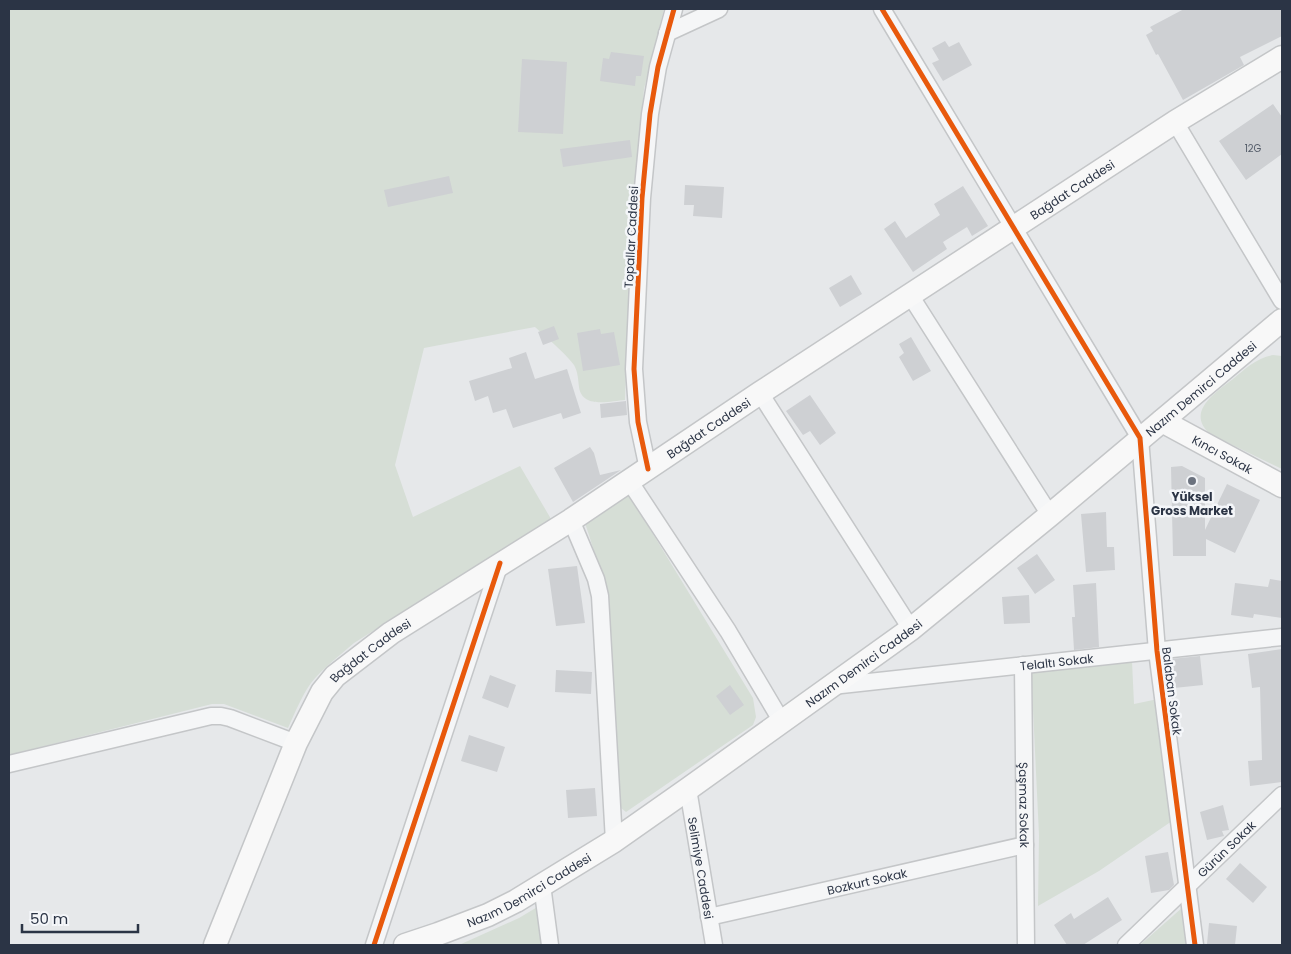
<svg xmlns="http://www.w3.org/2000/svg" width="1291" height="954" font-family="Poppins,sans-serif">
	<style>
		.green { fill: #d6ded6 }
		.building { fill: #ced0d3 }
		.lines { fill: none; stroke-linecap: round; stroke-linejoin: round }
		.street-casing { stroke: #c4c6c8; stroke-width: 19 }
		.secondary-casing { stroke: #c4c6c8; stroke-width: 25 }
		.street { stroke: #f5f6f7; stroke-width: 16 }
		.secondary { stroke: #f8f8f8; stroke-width: 22 }
		.cycleway-casing { stroke: #f4f6f9; stroke-width: 8 }
		.cycleway { stroke: #e8590c; stroke-width: 5 }
		.poi-dot { fill: #6c737f; stroke: #f4f6f9; stroke-width: 2 }
		.labels { text-anchor: middle; dominant-baseline: central; stroke-width: 5; stroke-linejoin: round; paint-order: stroke }
		.number-label { font-size: 10px; fill: #545c69 }
		.street-label { font-size: 12px; fill: #2b3445; stroke: #f4f6f9 }
		.poi-label { font-size: 12px; font-weight: bold; fill: #2b3445; stroke: #f4f6f9 }
	</style>
	<rect width="100%" height="100%" fill="#e6e8ea"/>
	<!-- green -->
	<path class="green" d="M9,9h655l-20,80 -13,148 -6,163c-15,1 -43,9 -46,-13 -1,-8 -1,-15 -5,-22 -11,-14 -26,-26 -39,-38l-111,21 -29,117 18,52 107,-51 31,53 -197,124c-15,13 -31,25 -43,40 -10,14 -16,30 -23,45l-64,-24h-12l-203,51z
		M1273,355l9,1v113l-72,-35c-25,-22 6,-42 23,-55 12,-10 23,-21 40,-24z
		M628,493l125,205 3,19 -3,8 -127,87 -5,-4 -2,-7 -9,-181c-5,-35 -14,-64 -25,-97z
		M1132,662l2,42 24,-5 14,122 -73,50 -61,35 1,-71 -8,-168z
		M539,906l4,39h-84l60,-27z
		M1183,907l4,38h-47z"/>
	<!-- building -->
	<path class="building" d="M1184,9h98v27l-42,21 4,8 -61,35 -25,-46 -2,1 -10,-20 7,-4 -3,-4z
		M945,41l4,6 10,-5 13,23 -29,16 -11,-18 7,-3 -7,-12z
		M611,52l33,4 -3,20h-5l-1,10 -35,-5 3,-23 6,1z
		M522,59l45,3 -4,72 -45,-2z
		M1273,104l9,13v37l-36,26 -27,-39z
		M630,140l2,17 -69,10 -3,-18z
		M449,176l4,17 -65,14 -4,-17z
		M685,185l39,2 -2,31 -29,-2 1,-11h-10z
		M963,186l25,40 -16,10 -5,-9 -24,15 4,7 -34,23 -29,-43 11,-8 11,17 34,-23 -6,-11z
		M851,275l11,19 -22,13 -11,-19z
		M554,326l5,13 -16,6 -5,-13z
		M600,329l1,5 13,-2 6,33 -37,6 -6,-38z
		M911,337l20,34 -18,10 -14,-24 5,-4 -5,-9z
		M526,352l9,27 32,-10 14,44 -18,6 -2,-6 -48,15 -7,-19 -13,4 -5,-17 -13,5 -6,-20 43,-13 -3,-10z
		M810,395l26,38 -16,12 -10,-14 -7,4 -17,-24z
		M626,401l1,14 -26,3 -1,-14z
		M590,447l4,6 6,22 21,-5 -48,32 -19,-34z
		M1182,466l23,12v52l22,-46 33,16 -25,53 -29,-14v17h-33l-2,-89z
		M1106,512l1,35h7l1,23 -29,2 -5,-58z
		M1037,554l18,26 -20,14 -18,-26z
		M577,566l8,57 -29,3 -8,-57z
		M1270,579l12,2v37l-28,-4 -1,4 -22,-3 4,-32 33,4z
		M1096,583l3,64 -25,3 -2,-33h3l-2,-32z
		M1029,595l1,28 -26,1 -2,-27z
		M1282,649v133l-32,4 -2,-25 14,-1 -2,-73 -8,1 -4,-34z
		M1200,656l3,29 -29,3 -3,-29z
		M556,670l36,2 -1,22 -36,-2z
		M490,675l26,10 -8,23 -26,-10z
		M730,685l14,20 -14,10 -14,-19z
		M469,735l36,12 -8,25 -36,-11z
		M595,788l2,28 -29,2 -2,-28z
		M1223,805l6,25 -7,1 2,5 -17,4 -7,-28z
		M1168,852l6,33 -5,5 -18,3 -6,-37z
		M1240,863l27,24 -14,16 -27,-24z
		M1108,897l14,23 -39,25h-16l-13,-20 17,-12 3,6z
		M1209,923l28,3 -2,19 -28,-1z"/>
	<g class="lines">
		<!-- street casing -->
		<g class="street-casing">
			<g id="street">
				<path d="M882,9l258,429 17,213 38,294"/>
				<path d="M667,33l52,-24"/>
				<path d="M1175,122l107,179"/>
				<path d="M910,295l140,220"/>
				<path d="M760,393l151,236"/>
				<path d="M648,469l-10,-47 -4,-53 8,-171 8,-84 8,-47 16,-58"/>
				<path d="M630,482l98,149 54,91"/>
				<path d="M571,520l25,59 4,17 14,245"/>
				<path id="s1" d="M1023,665l3,280"/>
				<path id="s2" d="M832,686l450,-49"/>
				<path d="M9,764l202,-48h10l9,2 66,25"/>
				<path id="s3" d="M688,789l26,156"/>
				<path d="M542,885l8,60"/>
				<path id="s4" d="M709,917l316,-72"/>
				<path d="M374,945l126,-382"/>
				<path id="s5" d="M1126,945l156,-150"/>
			</g>
		</g>
		<!-- secondary casing -->
		<g class="secondary-casing">
			<g id="secondary">
				<path id="s6" d="M1162,421l120,65"/>
				<path id="s7" d="M215,945l81,-202 26,-51 13,-16 56,-43 180,-113 189,-127 415,-271 107,-65"/>
				<path id="s8" d="M405,945l33,-11 50,-19 28,-14 98,-60 74,-52 223,-160 139,-114 232,-195"/>
			</g>
		</g>
		<!-- street -->
		<use href="#street" class="street"/>
		<!-- secondary -->
		<use href="#secondary" class="secondary"/>
		<!-- cycleway casing -->
		<g class="cycleway-casing">
			<path id="cycleway" d="M882,9l258,429 17,213 38,294
				M648,469l-10,-47 -4,-53 8,-171 8,-84 8,-47 16,-58
				M374,945l126,-382"/>
		</g>
		<!-- cycleway -->
		<use href="#cycleway" class="cycleway"/>
	</g>
	<!-- markers -->
	<circle class="poi-dot" cx="1192" cy="481" r="5"/>
	<g class="labels">
		<!-- number labels -->
		<g class="number-label">
			<text x="1253" y="148">12G</text>
		</g>
		<!-- street labels -->
		<g class="street-label">
			<text stroke="none"><textPath href="#s7" startOffset="1179">Bağdat Caddesi</textPath></text>
			<text transform="translate(631 237) rotate(-87)">Topallar Caddesi</text>
			<text stroke="none"><textPath href="#s8" startOffset="976">Nazım Demirci Caddesi</textPath></text>
			<text stroke="none"><textPath href="#s7" startOffset="744">Bağdat Caddesi</textPath></text>
			<text stroke="none"><textPath href="#s6" startOffset="69">Kıncı Sokak</textPath></text>
			<text stroke="none"><textPath href="#s7" startOffset="339">Bağdat Caddesi</textPath></text>
			<text stroke="none"><textPath href="#s2" startOffset="226">Telaltı Sokak</textPath></text>
			<text stroke="none"><textPath href="#s8" startOffset="541">Nazım Demirci Caddesi</textPath></text>
			<text transform="translate(1172 691) rotate(83)">Balaban Sokak</text>
			<text stroke="none"><textPath href="#s1" startOffset="140">Şaşmaz Sokak</textPath></text>
			<text stroke="none"><textPath href="#s5" startOffset="139">Gürün Sokak</textPath></text>
			<text stroke="none"><textPath href="#s3" startOffset="80">Selimiye Caddesi</textPath></text>
			<text stroke="none"><textPath href="#s4" startOffset="162">Bozkurt Sokak</textPath></text>
			<text stroke="none"><textPath href="#s8" startOffset="136">Nazım Demirci Caddesi</textPath></text>
		</g>
		<!-- poi labels -->
		<g class="poi-label">
			<text x="1192" y="496">Yüksel<tspan x="1192" dy="14">Gross Market</tspan></text>
		</g>
	</g>
	<!-- border -->
	<rect width="1291" height="954" fill="none" stroke="#2b3445" stroke-width="20"/>
	<!-- scale -->
	<path d="M22 924v8h116v-8" fill="none" stroke="#2b3445" stroke-width="2.5"/>
	<text x="30" y="924" font-size="15" fill="#2b3445" stroke="#f4f6f9" stroke-width="4" paint-order="stroke">50 m</text>
</svg>
